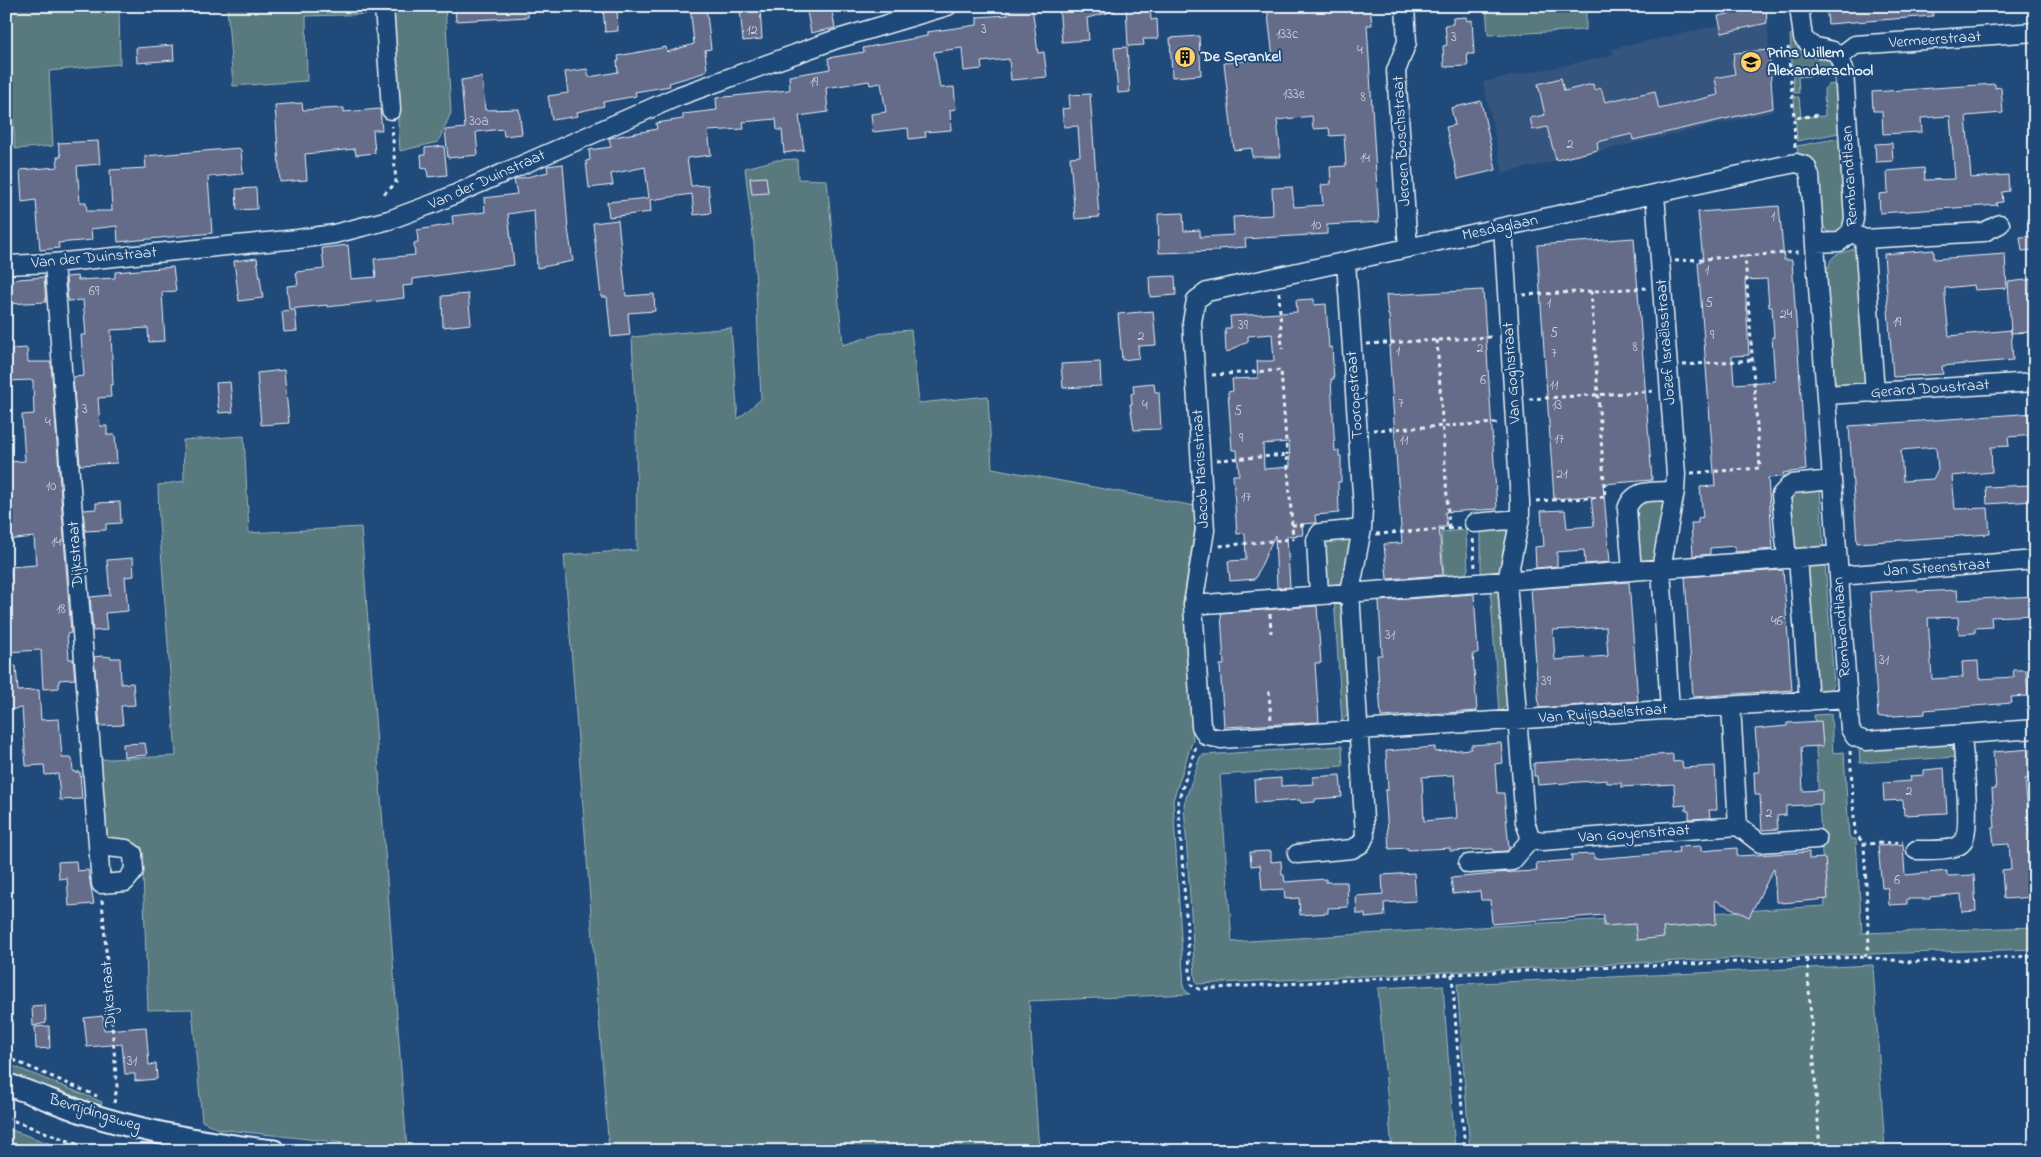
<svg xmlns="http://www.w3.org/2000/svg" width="2041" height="1157" font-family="'Indie Flower',sans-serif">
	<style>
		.built { fill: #34547f }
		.green { fill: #587a7f; stroke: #a0b6bc }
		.building { fill: #656c8a; stroke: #e8f1f8; fill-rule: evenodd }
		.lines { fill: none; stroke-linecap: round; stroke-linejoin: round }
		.minor-casing { stroke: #e8f1f8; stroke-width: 21 }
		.major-casing { stroke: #e8f1f8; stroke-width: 25 }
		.path { stroke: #e8f1f8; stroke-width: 3; stroke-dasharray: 4 4; stroke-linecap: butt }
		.minor { stroke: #1f4a7a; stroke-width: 18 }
		.major { stroke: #1f4a7a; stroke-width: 21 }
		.labels { text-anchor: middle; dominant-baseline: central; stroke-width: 4; stroke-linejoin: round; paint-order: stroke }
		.number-label { font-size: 14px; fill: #c7d0dc }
		.street-label { font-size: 16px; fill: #e8f1f8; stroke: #1f4a7a }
		.poi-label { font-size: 16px; font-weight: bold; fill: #e8f1f8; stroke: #1f4a7a; text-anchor: start }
	</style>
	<rect width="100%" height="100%" fill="#1f4a7a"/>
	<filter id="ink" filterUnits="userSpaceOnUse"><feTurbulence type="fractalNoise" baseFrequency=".02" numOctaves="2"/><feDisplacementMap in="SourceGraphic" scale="10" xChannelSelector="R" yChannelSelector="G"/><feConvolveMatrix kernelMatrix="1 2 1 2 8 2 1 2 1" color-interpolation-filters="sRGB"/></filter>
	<g filter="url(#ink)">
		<!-- built -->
		<path class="built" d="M1767,15l6,97 -270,61 -20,-91 130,-27 -1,-6z"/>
		<!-- green -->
		<path class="green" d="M6,6h113l1,58 -71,7 4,75 -38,3z
			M227,6h152v8l-73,2 1,65 -74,5z
			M390,6h55l6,107 -13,29 -38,9z
			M1486,6h100v24l-98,5z
			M1793,34c7,30 38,13 42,40l-37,3 1,16h-5l-4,-58z
			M1836,84l3,49 -42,8 -3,-44h5l2,20 24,-1 -1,-27 4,-4z
			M1840,138l6,84 -7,10 -4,2 -8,-3 -6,-8 -5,-59 -9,-9 -9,-1 -1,-8z
			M797,159l1,20 29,1 16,165 42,-13 26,-2 8,73 69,-7 4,72 203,38 1,15 -13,82 10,136 -20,61 11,189 6,5 -161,7 10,150h-430l-45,-596 73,-5 -1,-123 -4,-90 99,-9 7,91 23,-20 -7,-154 -9,-77 32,-8z
			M1853,249l8,1 6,133 -3,3 -22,1 -8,-6 -2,-5 -8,-109h5c1,-15 14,-13 24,-18z
			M244,436l5,97 112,-6 46,623 -189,-21 -16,-8 -10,-112 -44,1 -6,-163 -46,2 -8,-89 88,-4 -17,-234 -1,-37 26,-4 -1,-41z
			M1820,489l4,61 -31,1c-1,-15 -10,-50 1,-60z
			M1639,500h22l5,5 -11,58 -16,-1 -5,-55z
			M1505,528l5,7 -11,40h-15l-3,-4v-38l2,-3z
			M1466,530l2,39 -4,8 -20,1 -3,-46z
			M1348,538l4,3 -6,41 -7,7 -13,-4 -2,-44z
			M1802,562h23l9,123c-4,8 -14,7 -22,7z
			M1490,586l8,3 3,4 7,110 -5,7 -4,3z
			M1334,597l9,5 7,109 -8,11z
			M1831,714l2,39 11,-1 5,83 2,4h5l6,94 173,-6v22l-294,9 -544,26 -2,-7 -11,-173 16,-47 3,-2 139,-9 1,20 -123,9 12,167 593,-36 -11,-191z
			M1946,743l5,4 6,10 -97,6 -1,-15z
			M1873,965l12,186h-415l-13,-167z
			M1443,985l12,166h-63l-14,-163z
			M6,1063l96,39 -2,10 -94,-35z
			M6,1128l65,23h-58l-7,-3z"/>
		<!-- building -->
		<path class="building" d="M455,6h73v11l-72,4z
			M603,6h14l1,25 -13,1z
			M690,6h16l5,43 -6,1 2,20 -5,2 1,1 -34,10 1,3 -35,6 1,4 -33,6 1,4 -27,6 1,4 -26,4 -4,-24 20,-3 -3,-21 22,-3 2,8 29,-5 -1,-11h2l-1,-5 48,-9 1,5 27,-8z
			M806,6h25l4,22 -24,5z
			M1007,6h25l6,47 6,-1 3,25 -36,3 -2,-21 -28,3 1,7 -18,2 -2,-23 -28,4 6,36 14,-1 2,22 -6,1 1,20 -26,2 1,5 -17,2 -1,-11 -35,4 -2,-18 15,-2 -5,-29 -11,2 -1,-4 -43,7 2,24 -29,4 5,34 -20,3 -2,-23h-5l-1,-11 -33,3 1,7 -36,2 3,24 -24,3 4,28 17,-1 3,28 -17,2 -2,-21 -42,6 1,12 -42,5 -2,-15 42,-4 -4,-31 -34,7 2,11 -24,3 -3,-27 4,-1 -1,-10 22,-3 -2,-9 48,-9 -1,-6 27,-4v-5l34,-4 -1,-12 72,-8 2,-1 -1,-13 41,-7 -2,-11 36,-6 -1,-4 64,-12v-4l50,-7v-8l31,-2z
			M1059,6h55l1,5 -28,7 2,22 -27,2z
			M1126,6h24l1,14 6,-1 1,20h-15l1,6 -16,1z
			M1267,6h63v3l40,-2 2,18h-5l12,197 -52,3v9l-82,5 1,8 -28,2v2l-59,2 -1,-39 25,-1 1,18 16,-1v7l34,-2 -1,-18 40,-2 -1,-27 20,-1 2,20 29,-2 -2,-20 10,-1 -1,-17 16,-1 -2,-31 -14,1 -1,-8 -16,1 -1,-13 -35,4 4,37h-29v-9l-18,2 -10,-87 49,-5z
			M1738,6h28l1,17 -45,10 -4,-17 20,-4z
			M1826,6h106l1,10 -105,8z
			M760,7l2,32 -19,2 -3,-32z
			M1466,17l1,4 5,-1 2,34h-7l1,12 -24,1 -1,-21 4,-1 -2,-20 8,-1v-6z
			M1199,36l2,39 -29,2 -2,-39z
			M173,45l1,15 -37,3 -1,-15z
			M1127,47l3,45 -12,1 -4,-45z
			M1769,50l4,58 -140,32 -1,-6 -8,2 -27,6 1,8 -42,10 -9,-33 -14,3 -3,-12 15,-3 -7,-31 23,-6 3,13 29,-7 1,6 7,-2 4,14 50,-11 4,18 59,-14 -3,-17 20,-4 -2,-11 1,-10z
			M482,77l3,33 34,-1 3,25 -18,2 -1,-7 -27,3 2,23 -30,3 -3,-28 20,-2 -4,-48z
			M1995,84v4l6,-1 2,26 -37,3 5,62 37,-3 1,16 -7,1 1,10 -7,1 2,2 -118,8 -1,-19 9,-1 -1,-22 37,-3 1,12 30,-1 -5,-63 -29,2 1,14 -39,2 -1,-23h-9l-1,-19z
			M1090,94l9,123 -24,2 -5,-62 10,-1 -2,-30 -14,1 -2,-18 8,-1 -1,-13z
			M1481,101l15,69 -38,9 -12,-52 9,-2 -4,-17z
			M302,103l1,7 41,-2v4l36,-3 2,21h-9l2,23 -19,2 -1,-6 -50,5 2,26 -27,2 -5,-77z
			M98,141l2,23 -23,2 3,36h6l1,9h25l-2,-41 36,-2 -1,-12 94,-8 2,2 2,24 -35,3 4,56 -94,9 -1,-16 -26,3 1,11 -34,3 1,5 -19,2 -4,-50 -14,2 -2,-32 38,-3 -1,-10h4l-3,-14z
			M1892,143l1,18 -17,1 -1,-18z
			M444,146l3,29 -19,2 -1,-9 -5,1 -1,-14h4v-7z
			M563,164l5,65 5,32 -36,7 -3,-58 -26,4 6,51 -101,14v6l-10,1 1,12 -77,9v-2l-38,4 -2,-23 11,-1 -2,-13 28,-3 -2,-21 26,-3 3,34 25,-2 -2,-18 41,-4 -1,-12 4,-1 -1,-12 36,-6 -1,-8 33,-4 -1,-14 33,-4 -3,-14 34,-8 -1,-6z
			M766,177l2,16 -16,1 -2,-16z
			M256,188l1,21 -20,1 -1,-21z
			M1779,206l5,54h8v1l14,209 -23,3 1,4 -16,1 5,71 -38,3v-6l-25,2v6l-17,2 -2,-33h7v-5l5,-1 -3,-30 15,-1 -17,-224 5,-1 -5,-49zM1767,279l2,28h3l2,30h-2l3,44 -41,3 -2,-28 17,-1 -4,-75z
			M618,220l8,76 28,-2 1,17 -27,2 2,22 -19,2 -4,-40h-6l-8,-74z
			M2035,236v14l-13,1 -2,-14z
			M1634,238l18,242 -49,4 7,78 -25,2 -1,-14 -27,2v14l-21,2 -1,-21 9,-1 -3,-35 24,-1 2,18 27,-2 -3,-30 -37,3 -17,-254z
			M1934,250v9l71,-5 2,34 -32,2 -1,-5 -29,3v8l4,40 62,-6 2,30 -71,6 1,8 -50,3 -9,-123z
			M257,258l6,40 -24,3 -5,-40z
			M173,267l3,24 -14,1 3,49 -16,1 -1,-14 -37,2 2,55h-3l1,12 -13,1 2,28h7v9h8l2,28 -37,2 -7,-88 11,-1 -3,-41h5l-3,-35 -15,1 -2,-24 11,-1 1,4 37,-2v-6z
			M1175,276l1,19 -26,2 -1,-20z
			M44,277l2,25 -40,2v-24z
			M2035,279v24h-3l2,29 -23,1 -3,-51z
			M1483,290l14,219 -52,3 2,15h-8l4,48 -56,4 -3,-35 18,-1 -13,-197h2l-2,-31h-1l-2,-20z
			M468,294l3,30 -28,3 -1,-31z
			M1314,299v6l12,-1 3,44 3,-1 2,32h-3l4,72 4,-1v6h2v26h-3l1,31 -24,2 1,8 -14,1 1,11 -16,1 3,51 -13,1 -2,-53 -20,44 -25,2 -2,-20 18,-1 -1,-27 -8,1 -4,-59h6l-2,-25h-5l-4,-58 5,-1 -1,-12 26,-1 -1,-17h17l-2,-27 -24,2v5l-22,12 -1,-25h6l-1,-12 67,-4 -1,-12zM1289,442l1,25 -26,2 -1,-25z
			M295,310l2,21 -13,1 -2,-21z
			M1153,311l3,34 -18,1 1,12 -17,2 -4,-46z
			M27,348l1,14h23l20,271 -4,1 2,25h4l2,20 -16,1v8l-16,1 -2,-39 -35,2v-74l5,-1 -1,-10 26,-2 -2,-28 -28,3v-78l19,-1 -3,-46 12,-1 -1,-34 -27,1v-29h6l-1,-3z
			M1100,362l1,24 -38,2 -2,-24z
			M284,370l5,53 -28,2 -4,-52z
			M230,382l3,30 -14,1 -3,-30z
			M1154,383l1,9h4l2,37 -27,1 -4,-26h2l-1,-10 3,-1 -1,-8z
			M2035,413v22l-27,2 1,9 -18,1 1,25 -40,4 3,33 33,-1 2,26 -133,9 -8,-117zM1936,447l2,22 -5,10 -30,2 -2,-31z
			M2030,485v3h5v13l-48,3 -1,-17z
			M120,502l1,21 -15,1v6l-21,1 -2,-21 13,-1v-6z
			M133,558l1,18 -9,1 3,34 -23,2 2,17 -14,1 -3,-34 20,-2 -3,-35z
			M1783,570l9,120 -99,7 -8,-120z
			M1629,582l9,119 -99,7 -8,-119zM1606,627l2,29 -53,4 -2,-30z
			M1917,589v3l40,-2 1,10 77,-4v19l-44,2 1,10 -17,1v5l-16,1 -1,-17 -30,1 4,61 31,-2 -1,-15 16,-1 1,18 35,-2 -1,-7h13l2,26 -17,1 1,6 -87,7v4l-47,3 -8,-125z
			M1474,594l4,59 -5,1 4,57 -96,6 -4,-62h5l-3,-54z
			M1317,606l4,57h-6l4,59 -95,5 -4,-62h4l-3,-52z
			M102,656l9,1v1h9l1,26 12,-1 2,22 -14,1 2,19 -23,1 -6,-69z
			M16,666l2,25 21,-1 2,30 18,-1 3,39h10l1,14h7l2,27 -22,1 -2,-26 -13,1 -1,-10 -18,1 -4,-58 -16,2v-43z
			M1821,721l2,25 -22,1 2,44 19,-1v14l-36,2v9l-9,1 1,13 -16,1 -2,-35h-5l-1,-23h5l-4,-43 32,-3v-3z
			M145,743l2,12 -23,2 -1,-13z
			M1501,743l2,20 -8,1 2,29h7l5,56 -2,2 -14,1v-3l-43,2v-3l-42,2v-2l-19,1 -4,-59h3l-2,-39 49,-4v5l36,-3v-4zM1454,775l3,43 -33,3 -2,-44z
			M2032,749l2,29 -9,1 7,79 2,-1 1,40 -31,2 -2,-29 9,-1 -2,-25 -15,1 -2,-17h3l-3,-39h4l-3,-37z
			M1673,754v8l9,-1 1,7 32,-2 2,44h-8l1,8 -21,1v-8h-3v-6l-11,1 -1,-22 -53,3v-4h-14v-3l-69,5 -1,-9h-3v-13z
			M1944,768l3,45 -43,2 -1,-15 -19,1 -1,-18 28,-2 -1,-5 14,-1v-5z
			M1340,775l2,22 -27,2v3l-14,1 -1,-3 -45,3 -1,-23 27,-2v8l33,-2 -1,-7z
			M1903,844l2,31 42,-4v5l27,-1 2,36 -14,1 -1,-18 -31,3v2h-23v5l-18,1 -1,-17h-6l-4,-42z
			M1701,846v5l36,-3v8l72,-4v7l16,-1 3,41 -46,4v-1h-6l-2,-34 -25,49 -34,-17 1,24 -53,4 1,9 -27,3 -2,-16 -31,2v-11l-112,9 -2,-24h-9l-1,-9 -27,3 -2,-16 44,-4v-1l42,-2 -1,-8 36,-3 -1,-5 23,-1v5l49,-4 36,-3 -1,-5z
			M1271,851v11l10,-1 1,14h2l1,7 41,-3v3h21l1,25 -20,1v5l-28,2 -1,-17 -14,1 -1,-10 -22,1 -2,-25 -9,1 -1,-14z
			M76,861l1,10 11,-1 6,34 -25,2 -2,-28 -8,1 -1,-17z
			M1414,873l2,28 -32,2 1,13 -20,2v-4h-8l-1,-18 27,-2 -1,-19z
			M45,1005l1,18 -13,3 -1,-20z
			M103,1016l1,14 42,-3 3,38 7,-1 1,15 -22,2v-7h-10l-3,-30 -35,3 -3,-29z
			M49,1026l1,22 -14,1 -1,-22z"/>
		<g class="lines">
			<!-- minor casing -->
			<g class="minor-casing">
				<path id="minor" d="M384,6l7,104
					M1405,6l2,36 -11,29 12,177
					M1799,6l4,32 9,8 21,5 6,6 5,15 10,147 -3,13 13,7 11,154
					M1839,57l16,-12 180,-13
					M1655,194l21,280 -1,17 -14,78 9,141
					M1503,227l17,275v17l-13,62 18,241 6,17
					M1864,239l120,-7 16,-8
					M1815,243l24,-1 12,-10
					M54,263l47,621 24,-2 9,-11 -1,-17 -7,-5 -28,-3
					M6,265l48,-2 244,-24 36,-5 55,-14 46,-17 244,-107 155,-56 114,-34
					M1826,395l209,-13
					M1474,523l46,-4
					M1798,558l11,143
					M1787,559l-6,-64 10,-11 41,-4
					M1632,571l-5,-62c7,-22 29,-17 48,-18
					M1839,576l196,-16
					M1319,595l-3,-55 4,-7 42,-4
					M1193,605l644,-50
					M1847,698l-626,41 -14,-3 -6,-10 -8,-121 12,-75 -13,-208 4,-22 11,-8 574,-126 15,-3 10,3 4,10 40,553 5,8 11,4 169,-12
					M1731,706l7,120
					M1531,839l12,2 195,-15 22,17 57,-4
					M1916,850c10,0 38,1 45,-6 12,-10 2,-91 1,-110
					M1297,854l55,-5 9,-5 4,-8 -15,-244 12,-63 1,-21 -17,-246
					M1468,864l44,-3 19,-22"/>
			</g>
			<!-- major casing -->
			<g class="major-casing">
				<path id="major" d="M6,1084c26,9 51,19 76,28 61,20 128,32 192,39"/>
			</g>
			<!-- path -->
			<path class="path" d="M1788,47l6,71
				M1795,147l-1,-29 25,-3
				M384,194l12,-11 -4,-57
				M1675,261l124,-9
				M1279,292l3,57
				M1523,295l123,-7
				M1437,340l12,188
				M1367,344l126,-7
				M1683,365l69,-5
				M1212,375l69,-5 6,85
				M1529,399l126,-8
				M1373,430l126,-7
				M1217,460l70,-5 6,84 -74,7
				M1691,473l69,-5 -15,-212
				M1536,501l69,-4 -14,-206
				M1292,525h14
				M1376,534l84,-6
				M1473,539l2,28
				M1270,614l1,19
				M1269,691l2,30
				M1196,747l-18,54 13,184 8,4 253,-15 355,-15 58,-2 46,5 124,-6
				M1850,751l5,82 9,11
				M102,900l15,187 -3,16
				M1865,957l4,-12 -5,-101 39,-2
				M1807,959l13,192
				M1452,974l13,177
				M6,1057l91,39
				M6,1118l90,33"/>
			<!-- minor -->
			<use href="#minor" class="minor"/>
			<!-- major -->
			<use href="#major" class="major"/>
		</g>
	</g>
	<!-- icons -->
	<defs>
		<g id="building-disc" transform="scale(1.125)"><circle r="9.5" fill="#ffd166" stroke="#1f4a7a"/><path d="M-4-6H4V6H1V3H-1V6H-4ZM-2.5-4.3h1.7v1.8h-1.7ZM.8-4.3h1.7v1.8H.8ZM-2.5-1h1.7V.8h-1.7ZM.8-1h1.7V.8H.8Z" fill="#111"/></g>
		<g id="school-disc" transform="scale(1.125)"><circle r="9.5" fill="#ffd166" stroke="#1f4a7a"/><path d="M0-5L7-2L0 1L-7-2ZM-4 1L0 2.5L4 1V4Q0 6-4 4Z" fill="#111"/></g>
	</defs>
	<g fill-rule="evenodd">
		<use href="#building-disc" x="1185" y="57"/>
		<use href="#school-disc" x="1751" y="62"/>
	</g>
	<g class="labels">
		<!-- number labels -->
		<g class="number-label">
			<text x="984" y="29">3</text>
			<text x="752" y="30">12</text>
			<text x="1287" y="34">133c</text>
			<text x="1454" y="37">3</text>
			<text x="1360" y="50">4</text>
			<text x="814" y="82">19</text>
			<text x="1294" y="94">133e</text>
			<text x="1363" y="97">8</text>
			<text x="479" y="121">30a</text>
			<text x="1570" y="144">2</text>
			<text x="1365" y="158">14</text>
			<text x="1773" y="216">1</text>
			<text x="1316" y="225">10</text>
			<text x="1707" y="270">1</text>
			<text x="94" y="291">69</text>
			<text x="1549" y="303">1</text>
			<text x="1709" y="303">5</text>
			<text x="1786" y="314">24</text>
			<text x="1897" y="322">19</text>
			<text x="1243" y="325">39</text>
			<text x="1554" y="333">5</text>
			<text x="1712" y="335">9</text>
			<text x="1141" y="336">2</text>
			<text x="1635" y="347">8</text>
			<text x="1480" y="348">2</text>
			<text x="1398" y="351">1</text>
			<text x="1554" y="353">7</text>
			<text x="1483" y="380">6</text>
			<text x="1554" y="385">11</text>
			<text x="1401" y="403">7</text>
			<text x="1145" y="405">4</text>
			<text x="1557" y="405">13</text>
			<text x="85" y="409">3</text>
			<text x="1238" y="411">5</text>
			<text x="48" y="422">4</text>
			<text x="1241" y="438">9</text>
			<text x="1559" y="439">17</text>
			<text x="1404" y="440">11</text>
			<text x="1562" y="474">21</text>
			<text x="51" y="486">10</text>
			<text x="1246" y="497">17</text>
			<text x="56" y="542">14</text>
			<text x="61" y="609">18</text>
			<text x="1777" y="621">46</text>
			<text x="1390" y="635">31</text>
			<text x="1884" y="660">31</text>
			<text x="1546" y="681">39</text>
			<text x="1909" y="791">2</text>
			<text x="1769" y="813">2</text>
			<text x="1897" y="880">6</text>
			<text x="132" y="1061">31</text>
		</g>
		<!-- street labels -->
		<g class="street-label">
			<text transform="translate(1935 40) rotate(-4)">Vermeerstraat</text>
			<text transform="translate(1402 141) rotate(-93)">Jeroen Boschstraat</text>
			<text transform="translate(1850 176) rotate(-93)">Rembrandtlaan</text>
			<text transform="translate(487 180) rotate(-24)">Van der Duinstraat</text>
			<text transform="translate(1500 228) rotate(-12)">Mesdaglaan</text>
			<text transform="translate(94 258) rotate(-5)">Van der Duinstraat</text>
			<text transform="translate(1666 342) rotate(-94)">Jozef Israëlsstraat</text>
			<text transform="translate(1512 373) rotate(-94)">Van Goghstraat</text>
			<text transform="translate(1930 389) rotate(-4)">Gerard Doustraat</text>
			<text transform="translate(1355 395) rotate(-94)">Tooropstraat</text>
			<text transform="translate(1201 469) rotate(-93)">Jacob Marisstraat</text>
			<text transform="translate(76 554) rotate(-94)">Dijkstraat</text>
			<text transform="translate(1937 568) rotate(-4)">Jan Steenstraat</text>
			<text transform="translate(1842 627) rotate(-94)">Rembrandtlaan</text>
			<text transform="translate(1603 714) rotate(-4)">Van Ruijsdaelstraat</text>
			<text transform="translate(1634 834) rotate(-4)">Van Goyenstraat</text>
			<text transform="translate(109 994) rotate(-94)">Dijkstraat</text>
			<text transform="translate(95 1113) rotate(17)">Bevrijdingsweg</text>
		</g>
		<!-- poi labels -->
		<g class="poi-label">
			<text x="1767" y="53">Prins Willem<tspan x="1767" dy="18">Alexanderschool</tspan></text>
			<text x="1201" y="57">De Sprankel</text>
		</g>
	</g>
	<!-- margin -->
	<rect width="2041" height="1157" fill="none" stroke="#1f4a7a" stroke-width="25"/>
	<rect x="12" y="12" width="2016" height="1132" fill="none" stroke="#e8f1f8" stroke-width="2" filter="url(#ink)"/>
</svg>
